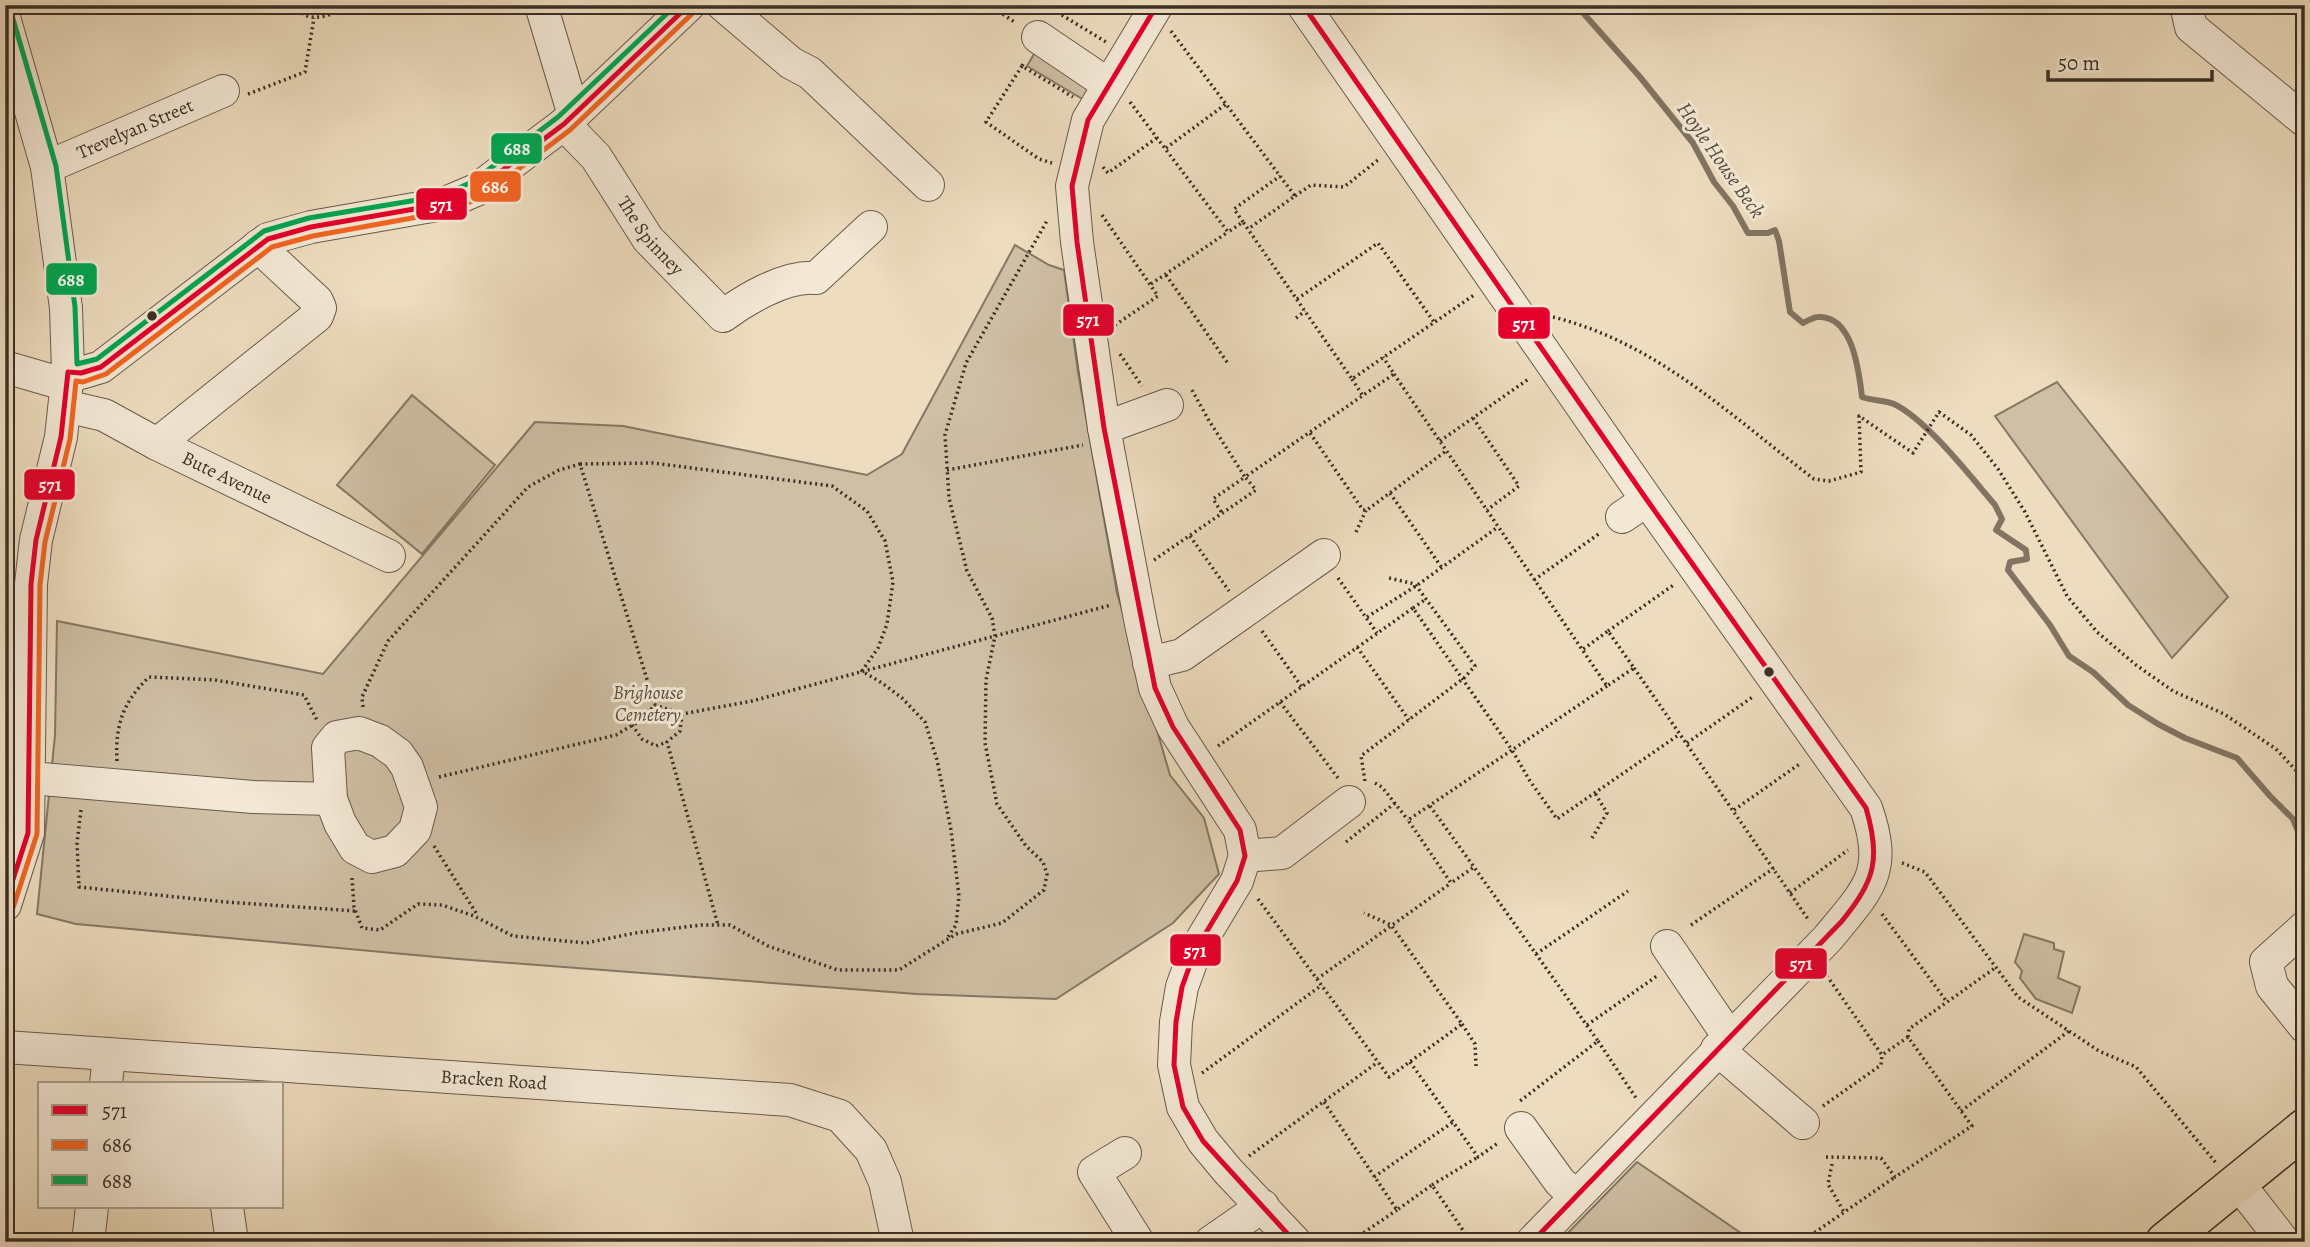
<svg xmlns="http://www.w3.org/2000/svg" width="2310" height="1247" font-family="Alegreya,serif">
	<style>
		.green { fill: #cfbfa4; stroke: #847865; stroke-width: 2 }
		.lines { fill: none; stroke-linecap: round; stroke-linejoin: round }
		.stream { stroke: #817462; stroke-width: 6 }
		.minor-casing { stroke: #675b4c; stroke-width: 34 }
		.major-casing { stroke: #3a3026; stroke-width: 41 }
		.path { stroke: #3a3026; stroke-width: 3.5; stroke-dasharray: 2 3.5; stroke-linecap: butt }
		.minor { stroke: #f3e8d5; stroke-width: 32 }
		.major { stroke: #eddcbe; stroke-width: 38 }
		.bus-1-casing { stroke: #f3e8d5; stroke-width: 10 }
		.bus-2-casing { stroke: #f3e8d5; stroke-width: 10 }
		.bus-3-casing { stroke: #f3e8d5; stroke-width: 10 }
		.bus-1 { stroke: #e4002b; stroke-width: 5 }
		.bus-2 { stroke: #f26522; stroke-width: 5 }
		.bus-3 { stroke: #00a651; stroke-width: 5 }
		.bus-dot { fill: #3a3026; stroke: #f3e8d5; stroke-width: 2.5 }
		.labels { text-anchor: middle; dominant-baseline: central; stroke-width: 6; stroke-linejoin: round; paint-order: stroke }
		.street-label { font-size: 19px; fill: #3a3026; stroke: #f3e8d5 }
		.park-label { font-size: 19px; font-style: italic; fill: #584d3f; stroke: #f3e8d5 }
		.water-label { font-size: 21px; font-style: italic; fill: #584c3f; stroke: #f3e8d5 }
		.line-badge { stroke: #f3e8d5; stroke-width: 2.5 }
		.badge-label { font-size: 19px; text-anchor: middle; font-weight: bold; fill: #fff }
	</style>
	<rect width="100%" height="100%" fill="#eddcbe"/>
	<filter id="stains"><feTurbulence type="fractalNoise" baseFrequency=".00286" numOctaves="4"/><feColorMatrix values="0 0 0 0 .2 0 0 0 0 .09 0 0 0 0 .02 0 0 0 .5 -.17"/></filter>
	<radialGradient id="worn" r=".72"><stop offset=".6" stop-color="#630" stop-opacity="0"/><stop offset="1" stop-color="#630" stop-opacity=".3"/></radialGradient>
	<!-- green -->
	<path class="green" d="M1037,49l59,35 -12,16 -57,-34z
		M1015,245l34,20 15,5 14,102 39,221 53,182 34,43 15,56 -46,49 -117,76 -139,-5 -459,-35 -382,-35 -39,-10 18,-179 2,-114 266,53 212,-252 88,4 244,49 35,-21z
		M2057,382l171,215 -56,61 -177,-242z
		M412,395l83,70 -73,89 -85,-69z
		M2024,934l30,9v6l10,3 -6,26 22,9 -8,26 -36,-14 -16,-21 2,-7 -7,-9z
		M1637,1162l117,80h-195z"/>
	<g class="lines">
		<!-- stream -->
		<path class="stream" d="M1576,5l64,72 53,66 21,39 19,24 15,27h20l7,-3 4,11 11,71 13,11c4,-2 11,-6 15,-6 35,-2 41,55 44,80 11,4 23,3 32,7 33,16 76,72 101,101l7,14 -6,11 30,20 1,9 -17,3 -2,8 42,55 19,31 24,16 35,33 30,19 27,14 52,20 33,38 23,23 12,29"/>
		<!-- minor casing -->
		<g class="minor-casing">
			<g id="minor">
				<path d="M541,5l33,110"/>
				<path d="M723,5l68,58 19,10 118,112"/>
				<path d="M1157,5l-69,115 -16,66 5,56 27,186 37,196 14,64 18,39 67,103 5,26 -8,25 -42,70 -13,36 -6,35 -2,43 9,42 20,34 25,30 67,71"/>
				<path d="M1303,5l344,495 219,308c23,65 2,81 -38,130l-296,304"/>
				<path d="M2186,5l5,22 114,94"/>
				<path d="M5,21l42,146 19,141 2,64 -7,65 -25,103 -5,44 -3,249 -23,72"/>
				<path d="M1038,37l71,48"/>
				<path id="s1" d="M564,124l32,33 52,82 75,77c23,-17 63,-41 93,-38l55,-51"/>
				<path id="s2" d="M47,167l176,-76"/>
				<path d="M5,367l62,18"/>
				<path d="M68,372l13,1 20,-6 167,-128 43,-12 132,-23 33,-14 88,-66 125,-119"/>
				<path id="s3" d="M65,406l39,9 53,29 232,112"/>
				<path d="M1104,428l63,-23"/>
				<path d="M157,444l160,-128 3,-8 -3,-7 -59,-55"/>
				<path d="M1622,517l25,-17"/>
				<path d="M1149,663l33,-8 142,-100"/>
				<path d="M30,778l223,19 78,2 -3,-51 9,-11 22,-4 21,8 18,13 9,13 14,40 -6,23 -20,21 -23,6 -17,-9 -15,-25 -9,-24"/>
				<path d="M1245,856l37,-3 67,-51"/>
				<path d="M2305,927l-39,35 6,24 33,41"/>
				<path d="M1667,946l62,91"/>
				<path id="s4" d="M5,1047l785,53 50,16 31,34 14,32 13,60"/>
				<path d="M1717,1049l86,74"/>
				<path d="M106,1084l3,-30"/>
				<path d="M1521,1128l39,54 15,13"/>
				<path d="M1125,1153l-31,19 44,70"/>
				<path d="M2238,1183l46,59"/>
				<path d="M227,1207l5,35"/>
				<path d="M88,1242l4,-35"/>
				<path d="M1211,1242l52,-36"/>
			</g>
		</g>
		<!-- major casing -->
		<g class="major-casing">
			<path id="major" d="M2165,1242l140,-114"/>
		</g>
		<!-- path -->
		<path class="path" d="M294,5c15,23 39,8 59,0
			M989,5l27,18
			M1055,5l-3,4 54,33
			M1171,31l124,165 -47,33
			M1023,64l-1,2 51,31
			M1022,66l-36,56 53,37 13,4
			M248,94l57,-22 9,-54
			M1130,102l98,130 15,-10 109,157 122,-84
			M1166,148l60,-44
			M1103,167l5,6 50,-36
			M1295,196l16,-11 33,2 34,-27
			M1102,215l56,81 -43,29
			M1243,222l-9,-13 46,-33
			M1166,275l63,90
			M1151,284l77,-52
			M1297,299l81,-56 56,79
			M1553,317c104,26 178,99 261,162l15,2 32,-9 -2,-56 54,37 26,-41 32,23 27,34 27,43 42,84 30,36 39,33 37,26 51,23 52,35 29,31
			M1296,318l9,-7
			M1120,354l22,32
			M1394,374c71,104 142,208 213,312l27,-18 -26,-37 -26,19
			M1352,379l11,17
			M1192,390l16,29 37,58 -32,22 9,14
			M1473,418l46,68 -32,24
			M1310,433l53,77h4l79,-59
			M1440,441l90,-63
			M580,464l73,-1 179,23 35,25 18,30 8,41 -6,42 -9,24 -16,23 20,12 20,15 23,24 12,38 14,70 8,66 -3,29 -8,12
			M947,470l136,-25
			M1390,493l52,75
			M1356,532l10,-22
			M1190,536l39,55
			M1154,560l102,-70 -11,-13 149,-103 -11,-17
			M1338,578l39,55
			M1534,580l66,-47
			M1413,608l13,-9
			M1367,617l49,-31 82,-59
			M1262,631l40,56
			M1608,631l67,-47
			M1357,647l52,73
			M1634,668l174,251
			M1607,686l-95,64 18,31 27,38 123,-85
			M1280,702l58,76
			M363,707l-1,-10 26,-56 140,-154 31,-17 21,-6 75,241
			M682,714l-2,17 -13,11 51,183
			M632,725l10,14 14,7 11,-4
			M1687,743l67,-47
			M1218,746l195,-138 99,142 -104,70 43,63 23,-16 124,174 -78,60
			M117,761c-2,-36 6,-59 32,-84l66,3 89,15 13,25
			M439,777l177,-42 25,-15 14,-15 27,9 70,-13 359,-96
			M1365,781l-4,-25 103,-78 11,-12 -60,-82 -26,-6
			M1375,783l7,4 26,33
			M1430,806l44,61
			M81,810l-4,33 2,44 147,15 130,9
			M1734,810l67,-47
			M1592,838l15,-25 -12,-20
			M1346,842l49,-39
			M434,846l44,70
			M1902,863l23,9 93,125 81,54 37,16 80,96
			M352,878l2,29 8,21 18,2 38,-26 24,1 32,11 39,20 73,7 49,-10 66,-8h29l38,21 70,24h61l57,-36 46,-11 42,-33 3,-16 -4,-12 -17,-16 -29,-42 -12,-61 1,-63 9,-44 -3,-18 -25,-47 -18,-73 -4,-63 21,-72 82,-144
			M1790,893l58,-43
			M1258,899l131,178 73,-53 -71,-99 -27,-12
			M1882,914l65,88
			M1691,925l83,-57
			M1536,954l92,-63
			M1317,979l134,-96
			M1462,1024l13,20 1,22
			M1587,1025l70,-49
			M1908,1037l1,-8 86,-61
			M1598,1041l38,57
			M1410,1062l68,95 20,-14
			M1202,1073l120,-88
			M1324,1102l73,108 35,-25 39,57
			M1823,1106l58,-41 1,-10
			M1961,1111l108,-80
			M1249,1156l129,-94
			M1826,1157l55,1 14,19 77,-51 -64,-89 -26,18 -55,-79
			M1832,1164l-4,20 16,28
			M1374,1177l79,-55
			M1432,1185l46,-28
			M1350,1242l47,-32
			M1801,1242l94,-65"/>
		<!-- minor -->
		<use href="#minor" class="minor"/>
		<!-- major -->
		<use href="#major" class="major"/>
		<!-- bus-1 casing -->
		<g class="bus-1-casing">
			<path id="bus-1" d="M1157,5l-69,115 -16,66 5,56 27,186 51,260 18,39 67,103 5,26 -8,25 -42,70 -13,36 -6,35 -2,43 9,42 20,34 92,101
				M1303,5l344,495 219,308c15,51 9,72 -24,113l-310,321
				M5,904l23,-71 3,-249 5,-44 25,-103 7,-65 13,1 20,-6 167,-128 43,-12 132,-23 33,-14 88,-66 125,-119"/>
		</g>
		<!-- bus-2 casing -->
		<g class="bus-2-casing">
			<path id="bus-2" d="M13,908l24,-74 3,-249 5,-43 25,-103 6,-58 7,1 23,-8 166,-127 41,-11 132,-24 35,-14 90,-68 125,-119"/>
		</g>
		<!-- bus-3 casing -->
		<g class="bus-3-casing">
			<path id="bus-3" d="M13,19l43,147 19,141 2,57 20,-5 167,-128 45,-13 132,-22 31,-14 86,-65 118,-112"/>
		</g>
		<!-- bus-1 -->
		<use href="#bus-1" class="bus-1"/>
		<!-- bus-2 -->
		<use href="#bus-2" class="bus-2"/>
		<!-- bus-3 -->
		<use href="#bus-3" class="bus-3"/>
	</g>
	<!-- markers -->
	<g class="bus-dot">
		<circle cx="152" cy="316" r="6"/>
		<circle cx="1769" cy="672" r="6"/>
	</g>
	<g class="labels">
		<!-- street labels -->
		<g class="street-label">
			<text stroke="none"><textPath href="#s2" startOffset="96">Trevelyan Street</textPath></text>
			<text stroke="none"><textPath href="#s1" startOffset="142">The Spinney</textPath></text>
			<text stroke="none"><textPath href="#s3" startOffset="178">Bute Avenue</textPath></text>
			<text stroke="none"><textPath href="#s4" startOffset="490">Bracken Road</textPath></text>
		</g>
		<!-- park labels -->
		<g class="park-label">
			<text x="648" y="693">Brighouse<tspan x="648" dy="22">Cemetery</tspan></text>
		</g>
		<!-- water labels -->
		<g class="water-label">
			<text transform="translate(1721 160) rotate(55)">Hoyle House Beck</text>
		</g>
	</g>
	<g class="line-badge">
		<rect x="490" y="132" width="53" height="33" rx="7" fill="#00a651"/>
		<rect x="469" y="170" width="53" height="33" rx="7" fill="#f26522"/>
		<rect x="415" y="187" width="53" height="34" rx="7" fill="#e4002b"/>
		<rect x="45" y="262" width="53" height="34" rx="7" fill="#00a651"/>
		<rect x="1062" y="303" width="53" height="34" rx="7" fill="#e4002b"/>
		<rect x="1497" y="306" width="54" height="34" rx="7" fill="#e4002b"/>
		<rect x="23" y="468" width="53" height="33" rx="7" fill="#e4002b"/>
		<rect x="1169" y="933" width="53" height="34" rx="7" fill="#e4002b"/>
		<rect x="1774" y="947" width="54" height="33" rx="7" fill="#e4002b"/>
	</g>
	<g class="badge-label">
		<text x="517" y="155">688</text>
		<text x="495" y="193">686</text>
		<text x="441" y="211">571</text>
		<text x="71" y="286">688</text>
		<text x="1088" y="326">571</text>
		<text x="1524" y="330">571</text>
		<text x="50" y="491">571</text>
		<text x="1195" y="957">571</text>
		<text x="1801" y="970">571</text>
	</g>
	<!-- margin -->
	<rect width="2310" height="1247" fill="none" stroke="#eddcbe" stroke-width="28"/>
	<rect x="7" y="7" width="2296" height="1233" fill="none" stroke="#3a3026" stroke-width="3.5"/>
	<rect x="14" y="14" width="2282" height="1219" fill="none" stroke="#3a3026" stroke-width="2"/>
	<!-- legend -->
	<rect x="38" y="1082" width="245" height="126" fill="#f3e8d5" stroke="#a99e8f" stroke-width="2"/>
	<rect x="52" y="1105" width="35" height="10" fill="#e4002b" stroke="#a99e8f" stroke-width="2"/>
	<text x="102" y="1118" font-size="21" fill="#3a3026">571</text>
	<rect x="52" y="1140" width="35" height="10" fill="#f26522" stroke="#a99e8f" stroke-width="2"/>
	<text x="102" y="1152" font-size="21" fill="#3a3026">686</text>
	<rect x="52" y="1175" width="35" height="10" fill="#00a651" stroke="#a99e8f" stroke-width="2"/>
	<text x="102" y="1188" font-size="21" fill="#3a3026">688</text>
	<!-- scale -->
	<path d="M2048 70v10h164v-10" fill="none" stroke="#3a3026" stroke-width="3.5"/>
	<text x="2058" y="70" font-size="21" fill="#3a3026" stroke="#f3e8d5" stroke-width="5" paint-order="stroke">50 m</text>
	<rect width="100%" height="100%" filter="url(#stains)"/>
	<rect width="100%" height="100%" fill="url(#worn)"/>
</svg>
